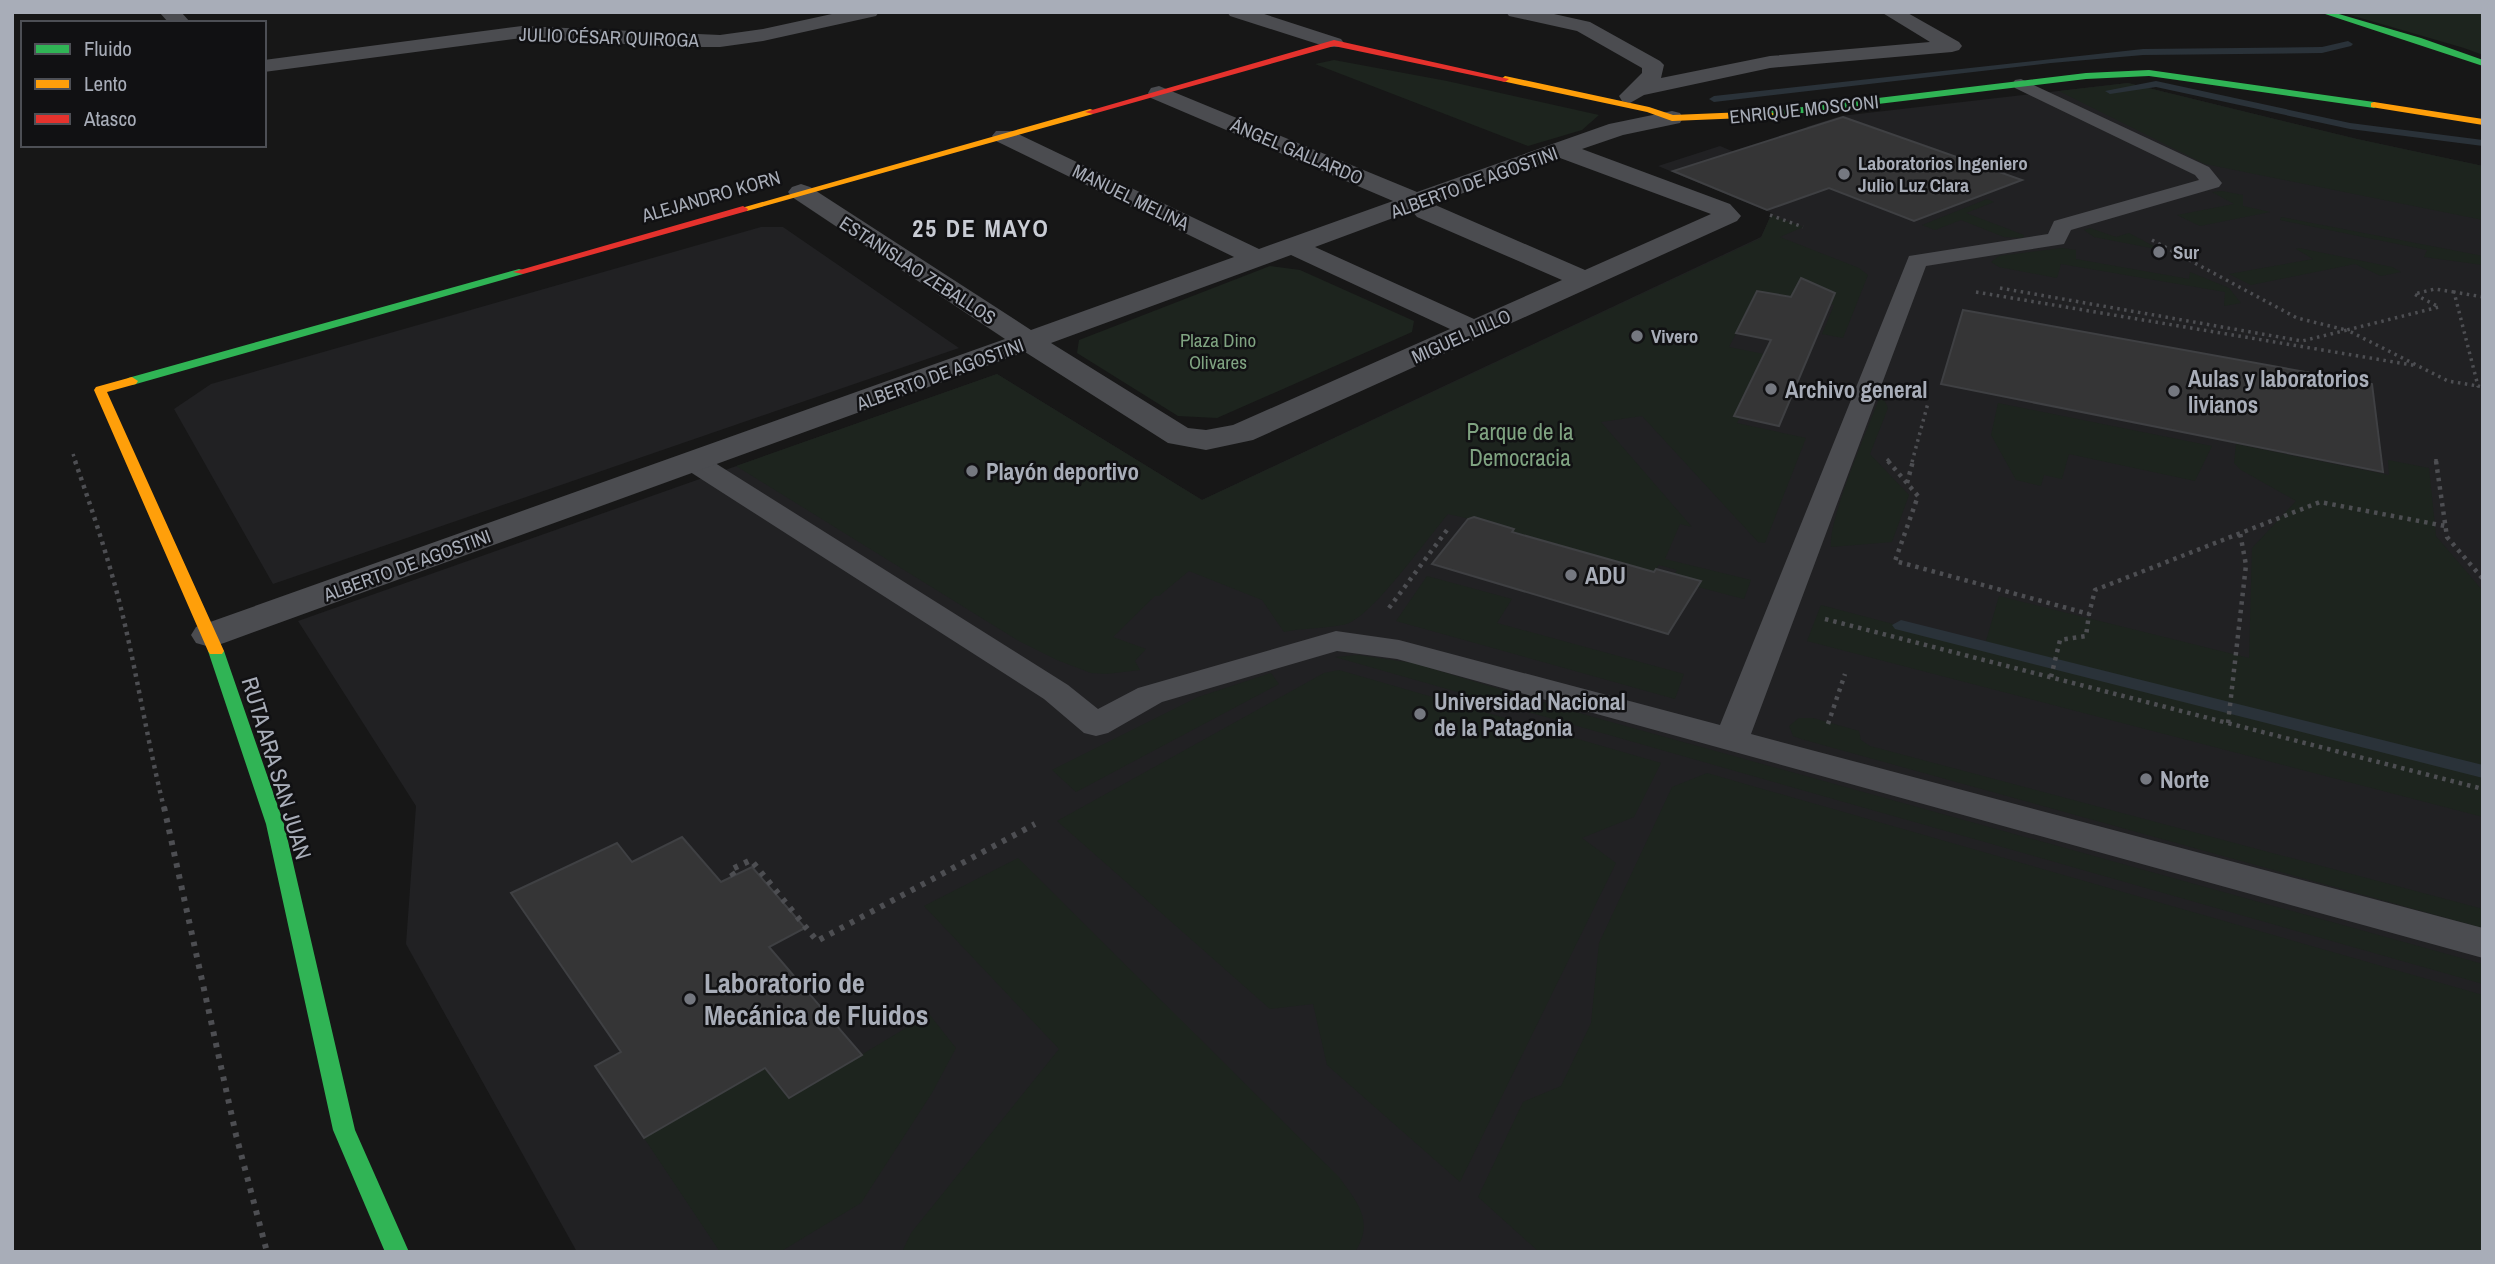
<svg xmlns="http://www.w3.org/2000/svg" width="2495" height="1264" font-family="'Archivo Narrow',sans-serif">
	<style>
		.built { fill: #212123 }
		.green { fill: #1d241e }
		.lines { fill: none; stroke-linecap: round; stroke-linejoin: round }
		.stream { fill: #2a3239; fill-rule: evenodd }
		.building { fill: #353536; stroke: #3f4043; stroke-width: 2 }
		.path-far2 { stroke: #4d4e52; stroke-width: 3.5; stroke-dasharray: 2.5 4.5; stroke-linecap: butt }
		.path-far1 { stroke: #4d4e52; stroke-width: 4.5; stroke-dasharray: 3.5 5; stroke-linecap: butt }
		.path { stroke: #4d4e52; stroke-width: 6; stroke-dasharray: 4.5 7; stroke-linecap: butt }
		.lane { fill: #4b4c50; fill-rule: evenodd }
		.street { fill: #4b4c50; fill-rule: evenodd }
		.fast { fill: #30b455; fill-rule: evenodd }
		.slow { fill: #ff9f0a; fill-rule: evenodd }
		.jam { fill: #e5322d; fill-rule: evenodd }
		.poi-dot { fill: #757880; stroke: #111113; stroke-width: 2.5 }
		.labels { text-anchor: middle; dominant-baseline: central; stroke-width: 5; stroke-linejoin: round; paint-order: stroke }
		.far-street-label { font-size: 19px; fill: #a8adb8; stroke: #111113 }
		.far-poi-label { font-size: 19px; font-weight: bold; fill: #a8adb8; stroke: #111113; text-anchor: start }
		.far-park-label { font-size: 19px; fill: #7fa381; stroke: #111113 }
		.poi-label { font-size: 23px; font-weight: bold; fill: #a8adb8; stroke: #111113; text-anchor: start }
		.park-label { font-size: 23px; fill: #7fa381; stroke: #111113 }
		.street-label { font-size: 23px; fill: #a8adb8; stroke: #111113 }
		.far-district-label { font-size: 24px; font-weight: bold; letter-spacing: 2px; fill: #c9ccd4; stroke: #111113 }
		.near-poi-label { font-size: 28px; font-weight: bold; fill: #a8adb8; stroke: #111113; text-anchor: start }
	</style>
	<rect width="100%" height="100%" fill="#171717"/>
	<!-- built -->
	<path class="built" d="M2128,83l229,56 126,27v1086h-1906l-171,-308 10,-138 -118,-185 699,-247 205,126 559,-263 11,-24 -114,-47 62,-20 29,12 73,-25 -16,-6 35,-11z
		M761,227h22l176,121 -686,236 -99,-175 37,-25z"/>
	<!-- green -->
	<path class="green" d="M2340,12h143v43l-19,-7z
		M1334,60l113,21 152,34 -17,15 -54,16 -213,-82z
		M2128,83l229,56 126,27v54l-278,-56 -146,-73z
		M2222,191l21,4v11l27,6 -70,14 -23,-11 57,-11 -22,-12z
		M1987,199l7,3 -28,11 58,22 -1,3 -19,-1 -43,-17 -26,10 -13,-5z
		M1771,215l32,12 -23,10 79,31 9,7 -25,63 -21,-4 12,-29 -76,-14 -29,56 35,7 -30,62 6,1 -3,6 69,15 -41,105 -7,-1 -116,-126 -41,6 91,105 -12,-3 -15,35 86,21 -7,19 -46,-12 2,-6 -29,-2 6,-9 -18,-5 -5,7 -142,-40 1,-3 -65,-15c-21,25 -73,98 -99,109 -12,5 -48,5 -65,9l-22,-32 -73,-29 -30,25h-4l-42,41 33,12 -11,12 5,9 -34,4 -15,-1 -34,-13 -38,-19 -283,-175 261,-92 205,126 559,-262z
		M2281,217l202,39v9l-59,-8 3,-7 -147,-30z
		M2090,228l26,9 13,-4 32,17 -67,-13 -10,-7z
		M2062,248l14,2v9l113,20 1,-7 39,16 12,15 -17,3 1,-14 -164,-28 -4,14 -58,-11 -8,-5 8,-6z
		M2299,248l93,19 9,5 -20,4 -26,-12 -104,21 -22,-11 84,-15 -17,-10z
		M1270,266l30,4 114,51 -2,11 -195,86 -39,-2 -101,-63 2,-13z
		M1881,393l7,15 -18,46 39,41 -17,47 -61,5c-3,-29 39,-122 50,-154z
		M1998,403l214,43 -17,35 -126,-27 -7,25 -18,-4 -3,11 -25,-6 -25,-45z
		M2236,444l153,31 -1,-15 41,8 7,68 47,55v226l-676,-176 14,-36 163,43 15,-52 250,62 3,-110 44,-47 -55,-31 -7,-7z
		M1427,576l85,23 -15,24 187,51 -9,25 -279,-78z
		M1358,655l55,8 180,54 890,247v20l-1148,-327z
		M1339,670l322,93 -27,54 -52,21 34,25 -156,319 -133,-117 -14,-61 -43,5 -213,-188 267,-148z
		M1271,673l8,11 -203,108 -24,-22 146,-73z
		M1799,718h14l46,13 2,9 9,6 613,163v19l-682,-189 -8,-3 -4,-10z
		M1707,773l776,222v257h-944l-61,-55 45,-95 38,-16 30,-63 8,-80 73,-156z
		M1018,858l321,319c18,25 36,44 16,75h-453l9,-19 148,-184 -135,-143z
		M929,1014l27,34 -24,45 -71,110 -81,49h-60l-76,-114 121,-70 25,30z"/>
	<g class="lines">
		<!-- stream -->
		<path class="stream" d="M2348,41l5,3 -2,2 -29,7 -179,2 -92,8 -337,39 -5,-3 5,-3 429,-47 179,-2z
			M2156,81l194,42 133,17v6l-133,-17 -194,-42 -46,7 -5,-3z
			M1901,620l582,145v13l-588,-149 -3,-4z"/>
	</g>
	<!-- building -->
	<path class="building" d="M1843,117l179,63 -108,41 -85,-33 -62,22 -94,-39z
		M1801,278l34,15 -56,133 -45,-10 37,-76 -35,-7 21,-42 34,6z
		M1963,310l409,74 11,88 -442,-88z
		M1474,517l40,12 -2,3 142,40 2,-3 45,12 -33,53 -236,-70 36,-45z
		M682,837l39,45 31,-15 53,61 -36,19 93,108 -73,43 -24,-30 -121,70 -49,-72 26,-14 -110,-159 106,-50 15,19z"/>
	<g class="lines">
		<!-- path-far2 -->
		<path class="path-far2" d="M1770,215l33,12
			M2152,240l145,78 49,12
			M2000,288l302,53 45,-11
			M1976,292l442,74
			M2454,292l-19,-3 -21,5 25,13 -92,23 101,51 30,5
			M2483,297l-29,-5 24,94 5,1
			M73,454l3,8
			M1887,459l3,3
			M2436,459v3
			M1912,462l16,-59"/>
		<!-- path-far1 -->
		<path class="path-far1" d="M75,461c19,54 37,108 50,164 14,61 24,123 39,183
			M1888,461l30,35 -23,65 194,53 6,-24 225,-88 125,24
			M2436,461l11,76 36,42
			M1907,483l6,-22
			M1389,608l58,-78
			M1825,619l658,170
			M2051,677l9,-37 26,-4 3,-22
			M2228,723l18,-158 -6,-32
			M1828,724l17,-50"/>
		<!-- path -->
		<path class="path" d="M164,807l72,328 31,117
			M734,876l-4,-6 21,-10 66,81 218,-117"/>
		<!-- lane -->
		<path class="lane" d="M2021,79l188,88 13,16 -3,4 -148,43 -7,14 -138,22 -175,468 732,194v30l-1086,-299 -60,-8 -175,51 -54,31 -12,3 -12,-3 -40,-34 -360,-231 -4,-6 4,-6 10,-2 10,2 364,229 30,24 40,-21 198,-57 63,9 321,85 189,-469 139,-22 6,-13 145,-41 -4,-5 -180,-87 -3,-4 3,-4z"/>
		<!-- street -->
		<path class="street" d="M159,12h22l10,11h-22z
			M841,12h38l-3,4 -113,25 -43,6h-43l-155,-9 -258,34v-12l258,-34 198,9 43,-6z
			M1227,12h31l83,27 3,4 -3,4h-14l-97,-31z
			M1506,12h39l45,10 70,39 4,4 -3,13 109,-22 160,-14 -49,-30h25l53,30 3,4 -3,4 -7,2 -182,16 -126,27 -14,8 -8,-2 -3,-5 23,-23v-5l-65,-37 -68,-15z
			M1159,86l258,106 192,-68 63,-13 8,2 3,5 -3,5 -57,12 -41,14 148,55 11,12 -4,5 -484,219 -47,10 -38,-7 -143,-91 -801,291 -14,4 -14,-4 -5,-8 5,-8 809,-288 -213,-142 -4,-5 4,-5 9,-3 9,3 221,143 203,-73 -238,-116 -4,-5 4,-5h16l247,118 134,-48 -242,-103 -3,-5 3,-5zM1560,158l151,56 -126,56 -152,-66zM1412,211l5,6 145,63 -88,39 -159,-72zM1291,255l159,74 -217,96 -27,5 -18,-2 -137,-85z"/>
		<!-- fast -->
		<path class="fast" d="M2319,12h13l89,26 62,22v6z
			M2149,70l225,32 5,3 -5,3 -225,-32 -63,3 -317,38 -5,-3 5,-3 317,-38z
			M519,269l4,1v4l-387,110 -4,1 -6,-4 2,-3z
			M216,646l8,5 60,173 71,306 54,122h-24l-52,-122 -67,-306 -58,-173z"/>
		<!-- slow -->
		<path class="slow" d="M1505,76l144,31 24,8 96,-4 5,3 -5,3 -97,4 -25,-9 -145,-31 -1,-2z
			M2374,102l109,17v6l-112,-18v-4z
			M1090,109l3,1v4l-346,97 -9,-2z
			M132,377l6,4 -2,3 -29,8 117,259 -2,3h-12l-2,-3 -114,-261 2,-3z"/>
		<!-- jam -->
		<path class="jam" d="M1334,40l175,39 -4,3 -171,-36 -241,68 -8,-2z
			M743,206l5,3 -1,2 -224,63 -10,-2z"/>
	</g>
	<!-- markers -->
	<g class="poi-dot">
		<circle cx="1844" cy="174" r="7"/>
		<circle cx="2159" cy="252" r="7"/>
		<circle cx="1637" cy="336" r="7"/>
		<circle cx="1771" cy="389" r="7"/>
		<circle cx="2174" cy="391" r="7"/>
		<circle cx="972" cy="471" r="7"/>
		<circle cx="1571" cy="575" r="7"/>
		<circle cx="1420" cy="714" r="7"/>
		<circle cx="2146" cy="779" r="7"/>
		<circle cx="690" cy="999" r="7"/>
	</g>
	<g class="labels">
		<!-- far-street labels -->
		<g class="far-street-label">
			<text transform="translate(609 37) rotate(2)">JULIO CÉSAR QUIROGA</text>
			<text transform="translate(1804 109) rotate(-6)">ENRIQUE MOSCONI</text>
			<text transform="translate(1297 151) rotate(23)">ÁNGEL GALLARDO</text>
			<text transform="translate(1474 182) rotate(-20)">ALBERTO DE AGOSTINI</text>
			<text transform="translate(711 196) rotate(-16)">ALEJANDRO KORN</text>
			<text transform="translate(1131 197) rotate(26)">MANUEL MELINA</text>
			<text transform="translate(918 270) rotate(33)">ESTANISLAO ZEBALLOS</text>
			<text transform="translate(1461 336) rotate(-24)">MIGUEL LILLO</text>
			<text transform="translate(940 374) rotate(-20)">ALBERTO DE AGOSTINI</text>
			<text transform="translate(407 565) rotate(-20)">ALBERTO DE AGOSTINI</text>
		</g>
		<!-- far-poi labels -->
		<g class="far-poi-label">
			<text x="1858" y="163">Laboratorios Ingeniero<tspan x="1858" dy="22">Julio Luz Clara</tspan></text>
			<text x="2173" y="252">Sur</text>
			<text x="1651" y="336">Vivero</text>
		</g>
		<!-- far-park labels -->
		<g class="far-park-label">
			<text x="1218" y="340">Plaza Dino<tspan x="1218" dy="22">Olivares</tspan></text>
		</g>
		<!-- poi labels -->
		<g class="poi-label">
			<text x="2188" y="378">Aulas y laboratorios<tspan x="2188" dy="26">livianos</tspan></text>
			<text x="1785" y="389">Archivo general</text>
			<text x="986" y="471">Playón deportivo</text>
			<text x="1585" y="575">ADU</text>
			<text x="1434" y="701">Universidad Nacional<tspan x="1434" dy="26">de la Patagonia</tspan></text>
			<text x="2160" y="779">Norte</text>
		</g>
		<!-- park labels -->
		<g class="park-label">
			<text x="1520" y="431">Parque de la<tspan x="1520" dy="26">Democracia</tspan></text>
		</g>
		<!-- street labels -->
		<g class="street-label">
			<text transform="translate(277 768) rotate(73)">RUTA ARA SAN JUAN</text>
		</g>
		<!-- far-district labels -->
		<g class="far-district-label">
			<text x="981" y="228">25 DE MAYO</text>
		</g>
		<!-- near-poi labels -->
		<g class="near-poi-label">
			<text x="704" y="983">Laboratorio de<tspan x="704" dy="32">Mecánica de Fluidos</tspan></text>
		</g>
	</g>
	<!-- border -->
	<rect width="2495" height="1264" fill="none" stroke="#a8adb8" stroke-width="28"/>
	<!-- legend -->
	<rect x="21" y="21" width="245" height="126" fill="#111113" stroke="#4d4f55" stroke-width="2"/>
	<rect x="35" y="44" width="35" height="10" fill="#30b455" stroke="#4d4f55" stroke-width="2"/>
	<text x="84" y="56" font-size="21" fill="#a8adb8">Fluido</text>
	<rect x="35" y="79" width="35" height="10" fill="#ff9f0a" stroke="#4d4f55" stroke-width="2"/>
	<text x="84" y="91" font-size="21" fill="#a8adb8">Lento</text>
	<rect x="35" y="114" width="35" height="10" fill="#e5322d" stroke="#4d4f55" stroke-width="2"/>
	<text x="84" y="126" font-size="21" fill="#a8adb8">Atasco</text>
</svg>
